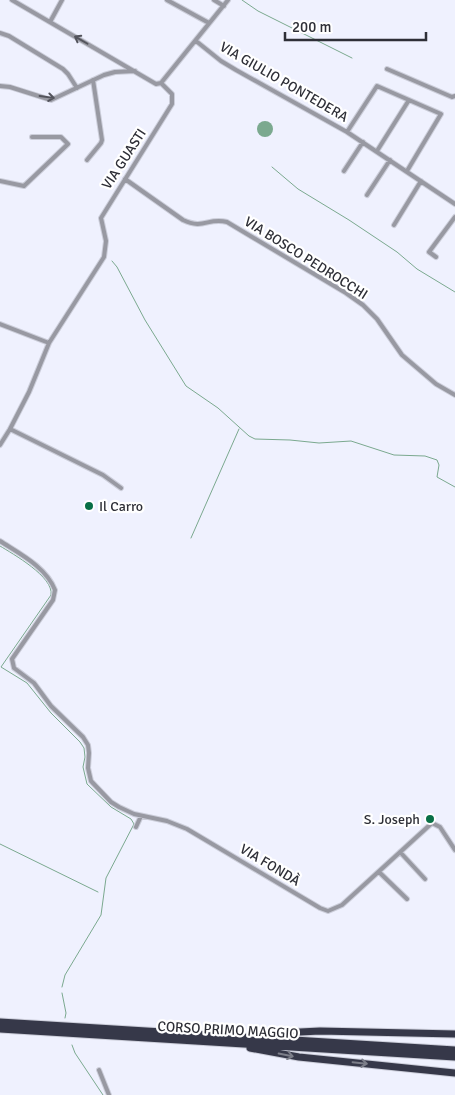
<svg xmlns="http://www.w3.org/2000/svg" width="455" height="1095" font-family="Signika,sans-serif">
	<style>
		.water { fill: #7ba98f }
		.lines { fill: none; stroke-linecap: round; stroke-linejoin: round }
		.stream { stroke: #7ba98f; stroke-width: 1 }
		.street-casing { stroke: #ccceda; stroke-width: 6 }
		.highway-casing { stroke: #ccceda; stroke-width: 9 }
		.street { stroke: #9899a2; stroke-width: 4 }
		.highway { stroke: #363849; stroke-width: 7 }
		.oneway { stroke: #53545c }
		.oneway2 { stroke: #7c7e89 }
		.poi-dot { fill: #086f46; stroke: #fff; stroke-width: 2 }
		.labels { text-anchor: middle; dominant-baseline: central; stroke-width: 4.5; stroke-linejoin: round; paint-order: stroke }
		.street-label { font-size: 14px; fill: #2e2f37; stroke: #fff }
		.poi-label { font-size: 14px; fill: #2e2f37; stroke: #fff; text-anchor: start }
	</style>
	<rect width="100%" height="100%" fill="#eff1fe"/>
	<!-- water -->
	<path class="water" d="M257 129a8 8 0 1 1 16 0a8 8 0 1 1-16 0Z"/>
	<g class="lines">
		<!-- stream -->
		<path class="stream" d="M242,0l16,11 94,47
			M272,167l26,22 51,31 48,32 20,17 38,23
			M112,261l5,6 28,53 41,66 32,22 31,28 6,3 35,1 29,3 32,-2 43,14 31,1 12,4 2,5 -2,12 18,10
			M191,538l48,-109
			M0,546c13,8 54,31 51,49l-50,72 26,16 24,30 29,29 4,6 1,9 -2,10 4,17 24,23 20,12 3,5 -28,54 -5,37 -36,60 -3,12
			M0,844l98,48
			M62,993l4,20 -1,5
			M72,1045l3,8 28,42"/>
		<!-- street casing -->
		<g class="street-casing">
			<path id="street" d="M12,0l144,84 5,-1
				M167,0l42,23
				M214,0l10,6
				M50,22l12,-22
				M0,33l9,3 54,33 5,5 9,14
				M196,41l25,20 15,9 111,62 108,72
				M387,69l65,28 3,-1
				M161,83l67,-83
				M0,86l10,1 41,13 53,-25 11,-3 20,-1
				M347,132l30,-46 64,28 -34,57
				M377,151l32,-51
				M87,160l14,-17 1,-3 -9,-60
				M344,171l19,-29
				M125,179l58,41c21,10 25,-3 44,2l119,71 17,12 14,14 25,36 34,29 19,11
				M0,181l24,5 44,-42 -7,-7h-29
				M367,195l23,-35
				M394,225l27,-44
				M436,257l-7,-5 26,-35
				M0,324l49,19
				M10,429l93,46 18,13
				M0,445l10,-16 19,-37 20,-49 55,-86 2,-16 -5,-23 71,-114v-10l-11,-11
				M0,541c20,13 46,26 55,49l-2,10 -41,59 2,9 20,15 17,23 32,31 5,8 1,8 -1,15 3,13 20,21 8,5 15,7 33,7 20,8 133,79 8,3 14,-6 90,-82 8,4 15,23
				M136,827l5,-11
				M400,852l25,27
				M379,872l28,27
				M99,1070l10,25"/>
		</g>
		<!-- highway casing -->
		<g class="highway-casing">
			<path id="highway" d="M0,1022l455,28
				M0,1029l455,28
				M260,1034l60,-3 135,3
				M250,1048l49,9 156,16"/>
		</g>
		<!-- street -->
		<use href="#street" class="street"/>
		<!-- highway -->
		<use href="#highway" class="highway"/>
	</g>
	<!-- one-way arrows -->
	<defs><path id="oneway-shaft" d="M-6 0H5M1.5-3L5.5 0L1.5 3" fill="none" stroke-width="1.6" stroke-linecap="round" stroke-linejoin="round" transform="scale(1.25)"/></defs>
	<g class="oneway">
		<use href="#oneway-shaft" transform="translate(81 40) rotate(-150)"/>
		<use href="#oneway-shaft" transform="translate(47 97) rotate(8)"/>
	</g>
	<g class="oneway2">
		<use href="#oneway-shaft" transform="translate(286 1055) rotate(11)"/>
		<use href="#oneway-shaft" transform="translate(360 1063) rotate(6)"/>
	</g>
	<!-- markers -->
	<g class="poi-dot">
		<circle cx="89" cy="506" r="5"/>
		<circle cx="430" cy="819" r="5"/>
	</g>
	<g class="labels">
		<!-- street labels -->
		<g class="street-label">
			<text transform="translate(284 82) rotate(30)">VIA GIULIO PONTEDERA</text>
			<text transform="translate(124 159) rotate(-57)">VIA GUASTI</text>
			<text transform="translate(306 258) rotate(32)">VIA BOSCO PEDROCCHI</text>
			<text transform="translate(270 865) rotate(31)">VIA FONDÀ</text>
			<text transform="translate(228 1030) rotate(3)">CORSO PRIMO MAGGIO</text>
		</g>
		<!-- poi labels -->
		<g class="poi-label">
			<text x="99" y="506">Il Carro</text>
			<text x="420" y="819" text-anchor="end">S. Joseph</text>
		</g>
	</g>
	<!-- scale -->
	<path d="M285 32v8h141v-8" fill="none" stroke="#2e2f37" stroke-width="2.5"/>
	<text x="292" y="32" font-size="15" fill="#2e2f37" stroke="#ffffff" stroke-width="4" paint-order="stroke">200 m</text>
</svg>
